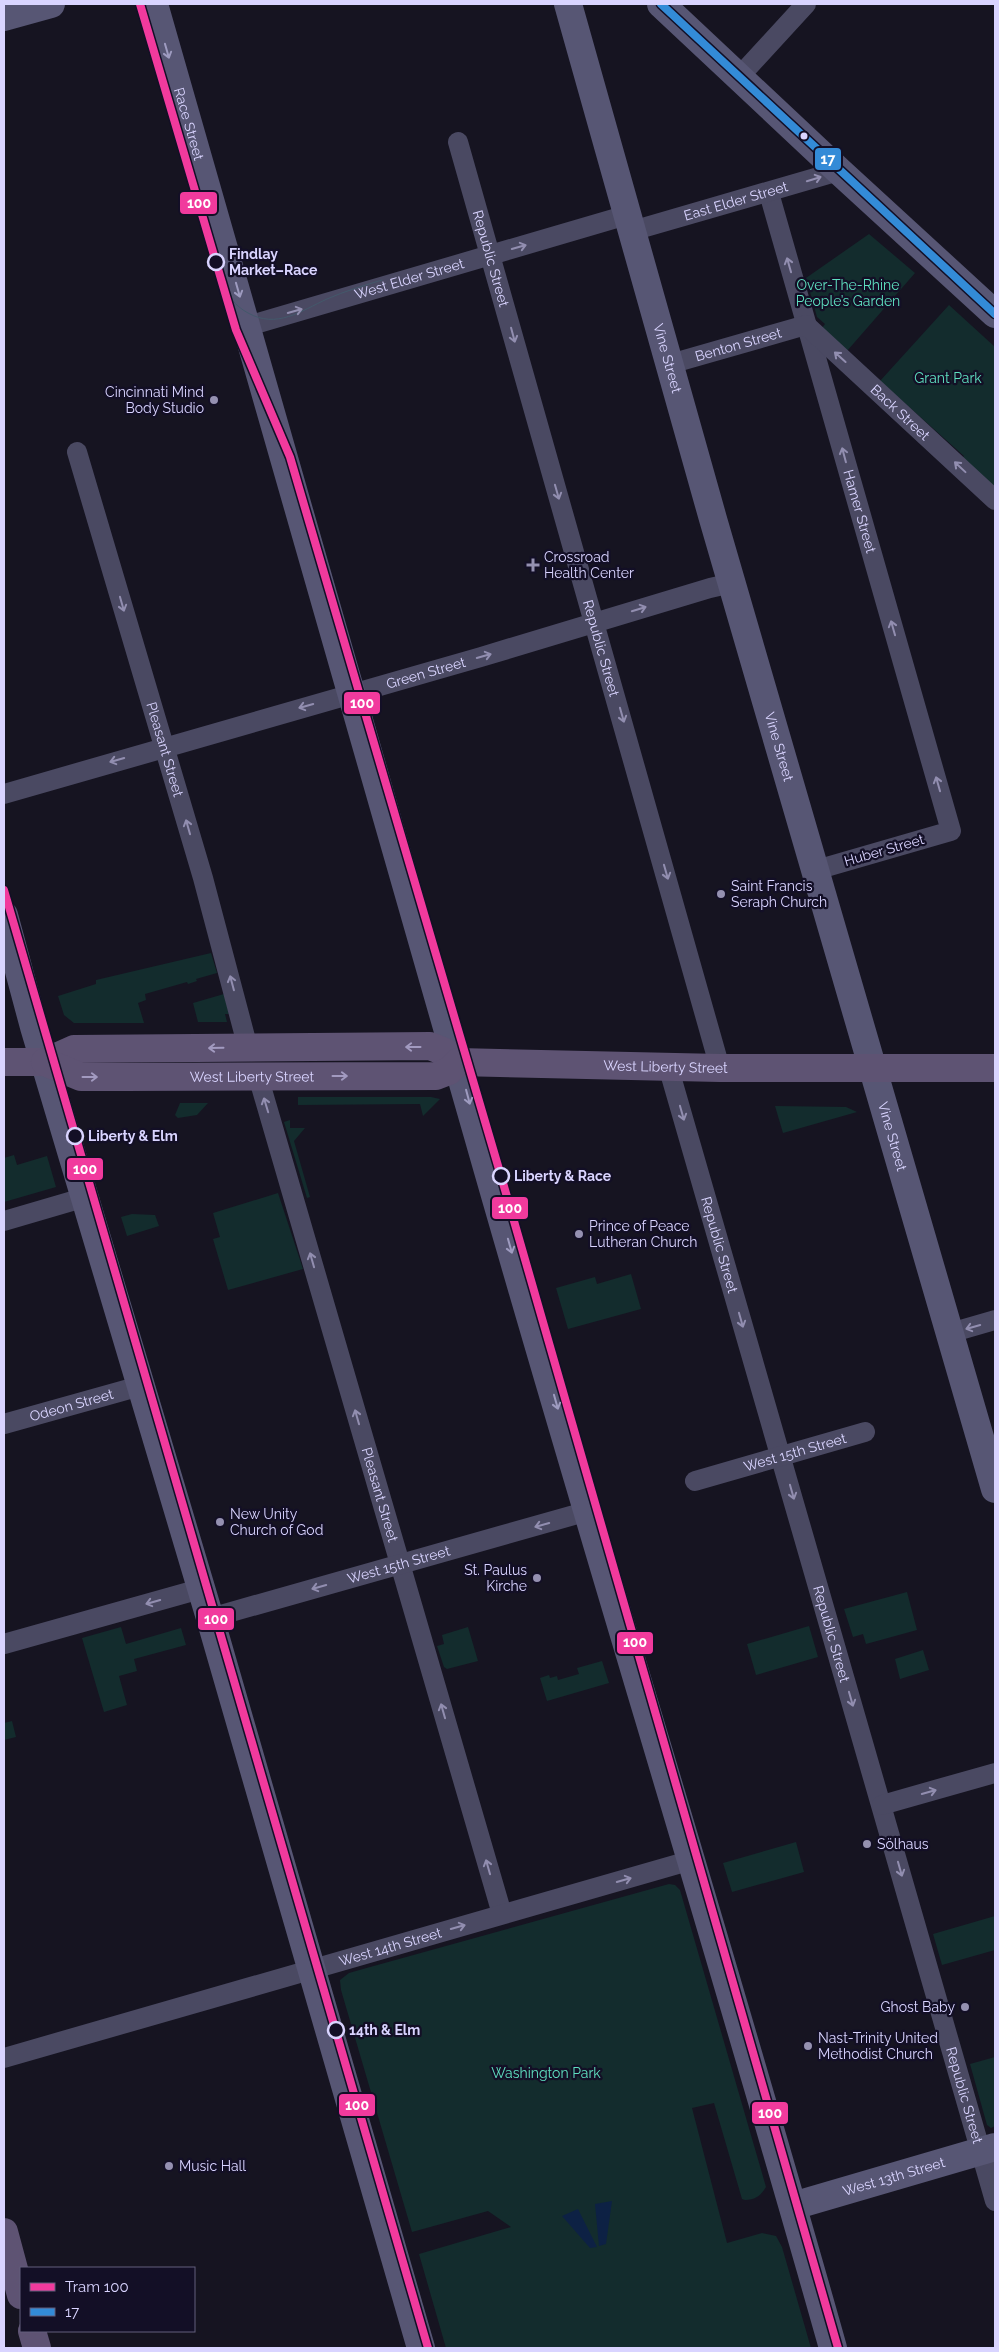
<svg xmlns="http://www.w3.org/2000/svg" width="999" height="2352" font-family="Raleway,sans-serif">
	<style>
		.green { fill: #132c2d }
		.water { fill: #0d2144 }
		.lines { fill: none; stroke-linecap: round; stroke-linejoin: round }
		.street { stroke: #4a4962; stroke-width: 20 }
		.secondary { stroke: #575674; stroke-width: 28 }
		.primary { stroke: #5e5373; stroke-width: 28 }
		.tram { stroke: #43596b; stroke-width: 1 }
		.bus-1-casing { stroke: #130f26; stroke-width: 11 }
		.bus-1 { stroke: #338bd7; stroke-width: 8 }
		.tram-1-casing { stroke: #130f26; stroke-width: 11 }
		.tram-1 { stroke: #f13a9d; stroke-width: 8 }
		.oneway { stroke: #9e9bc0 }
		.oneway2 { stroke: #928eb0 }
		.oneway3 { stroke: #a29ac0 }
		.bus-dot { fill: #d9d4ff; stroke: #130f26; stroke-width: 2 }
		.stop-dot { fill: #130f26; stroke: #d9d4ff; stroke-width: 2.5 }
		.poi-dot { fill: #9591b1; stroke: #130f26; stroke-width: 2 }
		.labels { text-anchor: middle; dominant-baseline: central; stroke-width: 4.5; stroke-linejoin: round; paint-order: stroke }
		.street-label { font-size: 14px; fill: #d9d4ff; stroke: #130f26 }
		.stop-label { font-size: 14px; font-weight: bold; fill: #d9d4ff; stroke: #130f26; text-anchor: start }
		.park-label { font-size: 14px; fill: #5fe0c0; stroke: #130f26 }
		.poi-label { font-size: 14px; fill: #d9d4ff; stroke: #130f26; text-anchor: start }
		.line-badge { stroke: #130f26; stroke-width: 2 }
		.badge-label { font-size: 14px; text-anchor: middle; font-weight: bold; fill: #fff }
	</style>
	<rect width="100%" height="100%" fill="#161421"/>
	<!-- green -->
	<path class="green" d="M869,234l46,39 -68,78 -25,-23 3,-4 -8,-7 -11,-39z
		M949,305l46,42v143l-34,-30 3,-4 -84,-75z
		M211,953l6,20 -21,6 1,2 -9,3 -1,-2 -42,12 1,6 -8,3 6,20h-70l-10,-8 -6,-19 38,-12v-4z
		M224,994l5,20h-4l2,8h-29l-5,-19z
		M298,1097h133l9,2 -17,17 -3,-12 -122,1z
		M180,1103h28l-11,12 -19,3 -3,-3z
		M775,1106l71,1 11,5 -74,21z
		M290,1120v8h15l-11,13 16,56 -3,1 -23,-76z
		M14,1155l3,10 30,-9 9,31 -52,15v-44z
		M278,1193l25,76 -75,21 -15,-51 7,-2 -7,-24z
		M132,1214l23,1 4,11 -32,10 -6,-19z
		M631,1274l10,35 -73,20 -12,-41 39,-11 2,7z
		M907,1592l10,38 -51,14 -3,-10 -10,3 -9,-28z
		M809,1626l9,31 -62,18 -9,-31z
		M121,1627l5,17 55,-16 5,17 -52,14 3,12 -18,5 8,29 -23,7 -22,-74z
		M468,1627l10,34 -31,8 -3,-2 -7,-21 7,-2 -2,-9z
		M923,1650l6,20 -29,9 -5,-20z
		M602,1661l7,22 -62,18 -7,-23 9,-3 1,3 7,-2 1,4 21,-6 -2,-6z
		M12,1721l4,16 -12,3v-17z
		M796,1842l8,30 -72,20 -9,-29z
		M669,1884l6,1 5,5 86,297c-5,8 -10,13 -21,13l-3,-1 -28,-96 -22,5 35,135 35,-10 14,3 6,11 29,101h-365l-27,-94 92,-27 -23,-16 -76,21 -71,-242 -1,-10 9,-7 14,-4z
		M995,1916v34l-53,15 -9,-31z
		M995,2057v69l-4,2 -4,-3 -17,-61z"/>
	<!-- water -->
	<path class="water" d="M612,2201l-6,43 -7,2 -4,-42z
		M578,2209l19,38 -7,1 -28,-32z"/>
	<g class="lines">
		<!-- street -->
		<g class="street">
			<path d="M739,77l67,-73"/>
			<path id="s1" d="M458,142l262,926"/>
			<path id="s2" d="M769,193l182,638 -135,39"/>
			<path id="s3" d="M632,231l207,-60"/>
			<path id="s4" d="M248,326l379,-111"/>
			<path id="s5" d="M670,364l136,-39 189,175"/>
			<path id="s6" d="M77,452l126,426 45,170"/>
			<path id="s7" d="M4,794l477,-137 229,-69 22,-5"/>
			<path id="s8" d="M668,1066l327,1135"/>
			<path id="s9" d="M258,1076l244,838"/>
			<path d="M4,1221l82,-24"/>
			<path d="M950,1333l45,-13"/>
			<path id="s10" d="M4,1424l136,-38"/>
			<path id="s11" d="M695,1481l170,-49"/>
			<path id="s12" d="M210,1618l378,-107"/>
			<path d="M4,1644l196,-55"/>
			<path d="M882,1805l113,-32"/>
			<path id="s13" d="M4,2058l688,-198"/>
		</g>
		<!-- secondary -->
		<g class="secondary">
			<path id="s14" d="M154,4c110,376 217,754 324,1132 115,405 241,807 355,1212"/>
			<path id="s15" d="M568,4l145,515 282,970"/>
			<path d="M661,4l178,167 156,143"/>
			<path d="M4,17l47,-13"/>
			<path d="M4,915l30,112 176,591 211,730"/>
			<path id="s16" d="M793,2206l202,-59"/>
		</g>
		<!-- primary -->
		<g class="primary">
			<path id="s17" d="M4,1062h41l29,-13 356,-3 15,6 13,10 262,6h275"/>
			<path id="s18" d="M45,1062l36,15h43l312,-1 13,-5 9,-9"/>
			<path d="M4,2232l17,63"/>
			<path d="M32,2331l5,17"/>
		</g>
		<!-- tram -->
		<path class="tram" d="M145,4l3,25
			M222,281c5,14 13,25 26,32 29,16 53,-2 79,-14 18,-8 36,-13 55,-19"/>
		<!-- bus-1 casing -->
		<g class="bus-1-casing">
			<path id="bus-1" d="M661,4l334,310"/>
		</g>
		<!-- bus-1 -->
		<use href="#bus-1" class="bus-1"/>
		<!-- tram-1 casing -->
		<g class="tram-1-casing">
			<path id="tram-1" d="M140,4l96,326 54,127 211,719 337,1172
				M4,890l424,1458"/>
		</g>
		<!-- tram-1 -->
		<use href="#tram-1" class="tram-1"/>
	</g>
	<!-- one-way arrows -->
	<defs><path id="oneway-shaft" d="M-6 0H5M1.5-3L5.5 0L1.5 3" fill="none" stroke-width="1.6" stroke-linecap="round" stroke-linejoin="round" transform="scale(1.25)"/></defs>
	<g class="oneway">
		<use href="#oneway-shaft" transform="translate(167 51) rotate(74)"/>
		<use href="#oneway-shaft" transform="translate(238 290) rotate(74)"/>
		<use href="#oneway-shaft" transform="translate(468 1097) rotate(75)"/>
		<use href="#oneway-shaft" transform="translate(510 1246) rotate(74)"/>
		<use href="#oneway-shaft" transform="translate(556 1402) rotate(74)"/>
	</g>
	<g class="oneway2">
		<use href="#oneway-shaft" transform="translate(814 179) rotate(-17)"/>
		<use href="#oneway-shaft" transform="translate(519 247) rotate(-16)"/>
		<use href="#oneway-shaft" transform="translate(789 265) rotate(-106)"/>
		<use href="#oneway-shaft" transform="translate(295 311) rotate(-16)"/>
		<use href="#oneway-shaft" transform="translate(513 335) rotate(75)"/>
		<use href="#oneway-shaft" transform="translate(840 357) rotate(-138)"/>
		<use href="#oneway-shaft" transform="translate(844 455) rotate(-105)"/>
		<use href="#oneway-shaft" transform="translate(960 467) rotate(-137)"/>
		<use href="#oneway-shaft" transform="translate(557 492) rotate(74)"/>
		<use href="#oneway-shaft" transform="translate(122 604) rotate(74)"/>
		<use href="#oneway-shaft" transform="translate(639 609) rotate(-17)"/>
		<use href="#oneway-shaft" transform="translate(893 628) rotate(-106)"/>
		<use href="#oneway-shaft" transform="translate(484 656) rotate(-16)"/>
		<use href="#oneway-shaft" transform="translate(306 706) rotate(164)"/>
		<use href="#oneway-shaft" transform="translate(622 715) rotate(74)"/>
		<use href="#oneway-shaft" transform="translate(117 760) rotate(164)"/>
		<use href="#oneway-shaft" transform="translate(938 784) rotate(-106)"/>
		<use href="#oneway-shaft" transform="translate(188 827) rotate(-106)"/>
		<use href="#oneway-shaft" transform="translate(666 872) rotate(74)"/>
		<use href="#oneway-shaft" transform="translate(232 983) rotate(-105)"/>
		<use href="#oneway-shaft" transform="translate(266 1105) rotate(-107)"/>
		<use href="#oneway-shaft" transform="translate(682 1113) rotate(74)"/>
		<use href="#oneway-shaft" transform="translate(312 1260) rotate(-106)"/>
		<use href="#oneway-shaft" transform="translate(741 1320) rotate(74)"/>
		<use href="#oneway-shaft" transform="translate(973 1327) rotate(164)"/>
		<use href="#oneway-shaft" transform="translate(357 1417) rotate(-106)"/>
		<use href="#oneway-shaft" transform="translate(792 1492) rotate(74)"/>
		<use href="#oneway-shaft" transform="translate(542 1525) rotate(164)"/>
		<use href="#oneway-shaft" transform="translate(319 1587) rotate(164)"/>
		<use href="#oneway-shaft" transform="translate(153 1602) rotate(164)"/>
		<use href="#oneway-shaft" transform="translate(851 1699) rotate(74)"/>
		<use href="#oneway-shaft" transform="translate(443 1711) rotate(-106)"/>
		<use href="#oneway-shaft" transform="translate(929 1792) rotate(-16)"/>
		<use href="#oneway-shaft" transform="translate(488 1867) rotate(-106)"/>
		<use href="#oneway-shaft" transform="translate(900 1869) rotate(74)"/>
		<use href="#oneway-shaft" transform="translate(624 1880) rotate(-16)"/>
		<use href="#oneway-shaft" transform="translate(458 1927) rotate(-16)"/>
	</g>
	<g class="oneway3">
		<use href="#oneway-shaft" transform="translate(413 1047) rotate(180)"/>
		<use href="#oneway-shaft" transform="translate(216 1048) rotate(179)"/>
		<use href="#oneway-shaft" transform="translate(340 1076)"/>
		<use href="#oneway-shaft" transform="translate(90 1077)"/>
	</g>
	<!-- markers -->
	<circle class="bus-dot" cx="804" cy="136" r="4.5"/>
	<g class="stop-dot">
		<circle cx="216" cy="262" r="8"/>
		<circle cx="75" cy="1136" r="8"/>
		<circle cx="501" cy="1176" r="8"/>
		<circle cx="336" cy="2030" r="8"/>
	</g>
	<g class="poi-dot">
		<circle cx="214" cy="400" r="5"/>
		<path d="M530.5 557.5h5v5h5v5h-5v5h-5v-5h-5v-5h5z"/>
		<circle cx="721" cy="894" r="5"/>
		<circle cx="579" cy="1234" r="5"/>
		<circle cx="220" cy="1522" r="5"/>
		<circle cx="537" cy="1578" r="5"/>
		<circle cx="867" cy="1844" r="5"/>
		<circle cx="965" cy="2007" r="5"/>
		<circle cx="808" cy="2046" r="5"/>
		<circle cx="169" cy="2166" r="5"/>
	</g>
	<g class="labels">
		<!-- street labels -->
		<g class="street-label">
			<text stroke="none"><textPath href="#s14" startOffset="125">Race Street</textPath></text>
			<text stroke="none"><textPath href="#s3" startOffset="108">East Elder Street</textPath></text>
			<text stroke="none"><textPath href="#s1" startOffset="121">Republic Street</textPath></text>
			<text stroke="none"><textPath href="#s4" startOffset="168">West Elder Street</textPath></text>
			<text stroke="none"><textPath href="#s5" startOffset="71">Benton Street</textPath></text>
			<text stroke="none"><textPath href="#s15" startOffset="368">Vine Street</textPath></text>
			<text stroke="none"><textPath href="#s5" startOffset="270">Back Street</textPath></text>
			<text stroke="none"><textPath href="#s2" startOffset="331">Hamer Street</textPath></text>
			<text stroke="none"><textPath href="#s1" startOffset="526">Republic Street</textPath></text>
			<text stroke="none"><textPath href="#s7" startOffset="439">Green Street</textPath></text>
			<text stroke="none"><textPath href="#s15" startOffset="772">Vine Street</textPath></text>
			<text stroke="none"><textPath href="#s6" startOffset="310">Pleasant Street</textPath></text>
			<text transform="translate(884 850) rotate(-16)">Huber Street</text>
			<text stroke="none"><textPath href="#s17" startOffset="669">West Liberty Street</textPath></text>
			<text stroke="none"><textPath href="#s18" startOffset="210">West Liberty Street</textPath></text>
			<text stroke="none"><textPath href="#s15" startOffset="1178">Vine Street</textPath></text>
			<text stroke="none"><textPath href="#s8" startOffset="186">Republic Street</textPath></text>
			<text stroke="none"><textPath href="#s10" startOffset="70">Odeon Street</textPath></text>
			<text stroke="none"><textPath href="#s11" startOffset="104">West 15th Street</textPath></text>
			<text stroke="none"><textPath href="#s9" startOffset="436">Pleasant Street</textPath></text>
			<text stroke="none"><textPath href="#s12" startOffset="196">West 15th Street</textPath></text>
			<text stroke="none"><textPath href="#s8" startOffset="591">Republic Street</textPath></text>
			<text stroke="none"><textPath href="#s13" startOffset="402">West 14th Street</textPath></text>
			<text stroke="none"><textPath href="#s8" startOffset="1071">Republic Street</textPath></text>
			<text stroke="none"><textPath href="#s16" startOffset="105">West 13th Street</textPath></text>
		</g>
		<!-- stop labels -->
		<g class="stop-label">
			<text x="229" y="254">Findlay<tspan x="229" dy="16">Market–Race</tspan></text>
			<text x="88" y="1136">Liberty &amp; Elm</text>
			<text x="514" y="1176">Liberty &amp; Race</text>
			<text x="349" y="2030">14th &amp; Elm</text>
		</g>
		<!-- park labels -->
		<g class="park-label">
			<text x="848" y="285">Over-The-Rhine<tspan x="848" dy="16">People’s Garden</tspan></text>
			<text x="948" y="378">Grant Park</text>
			<text x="546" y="2073">Washington Park</text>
		</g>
		<!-- poi labels -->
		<g class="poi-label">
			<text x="204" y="392" text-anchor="end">Cincinnati Mind<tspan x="204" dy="16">Body Studio</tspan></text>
			<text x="544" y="557">Crossroad<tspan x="544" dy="16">Health Center</tspan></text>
			<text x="731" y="886">Saint Francis<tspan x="731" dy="16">Seraph Church</tspan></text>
			<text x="589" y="1226">Prince of Peace<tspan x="589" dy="16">Lutheran Church</tspan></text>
			<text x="230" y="1514">New Unity<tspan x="230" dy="16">Church of God</tspan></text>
			<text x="527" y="1570" text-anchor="end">St. Paulus<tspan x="527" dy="16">Kirche</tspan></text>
			<text x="877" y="1844">Sölhaus</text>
			<text x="955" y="2007" text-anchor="end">Ghost Baby</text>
			<text x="818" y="2038">Nast-Trinity United<tspan x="818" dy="16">Methodist Church</tspan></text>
			<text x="179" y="2166">Music Hall</text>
		</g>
	</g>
	<g class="line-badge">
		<rect x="814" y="147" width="28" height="24" rx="5" fill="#338bd7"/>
		<rect x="179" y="191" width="39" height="24" rx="5" fill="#f13a9d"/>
		<rect x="343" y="691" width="38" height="24" rx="5" fill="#f13a9d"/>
		<rect x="66" y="1157" width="38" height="24" rx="5" fill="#f13a9d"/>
		<rect x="491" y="1196" width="38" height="24" rx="5" fill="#f13a9d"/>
		<rect x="197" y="1607" width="38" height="24" rx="5" fill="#f13a9d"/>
		<rect x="616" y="1631" width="38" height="24" rx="5" fill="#f13a9d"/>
		<rect x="338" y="2093" width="38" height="24" rx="5" fill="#f13a9d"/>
		<rect x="751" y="2101" width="38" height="24" rx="5" fill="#f13a9d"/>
	</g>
	<g class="badge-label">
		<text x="828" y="164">17</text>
		<text x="199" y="208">100</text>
		<text x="362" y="708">100</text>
		<text x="85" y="1174">100</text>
		<text x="510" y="1213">100</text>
		<text x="216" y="1624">100</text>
		<text x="635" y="1647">100</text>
		<text x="357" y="2110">100</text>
		<text x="770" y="2118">100</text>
	</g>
	<!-- border -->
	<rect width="999" height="2352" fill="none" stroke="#d9d4ff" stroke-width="10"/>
	<!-- legend -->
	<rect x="20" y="2267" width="175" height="65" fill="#130f26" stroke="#625e7d"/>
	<rect x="30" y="2283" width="25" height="8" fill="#f13a9d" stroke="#625e7d"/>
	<text x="65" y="2292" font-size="15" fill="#d9d4ff">Tram 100</text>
	<rect x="30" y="2308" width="25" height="8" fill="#338bd7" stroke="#625e7d"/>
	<text x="65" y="2317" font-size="15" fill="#d9d4ff">17</text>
</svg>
